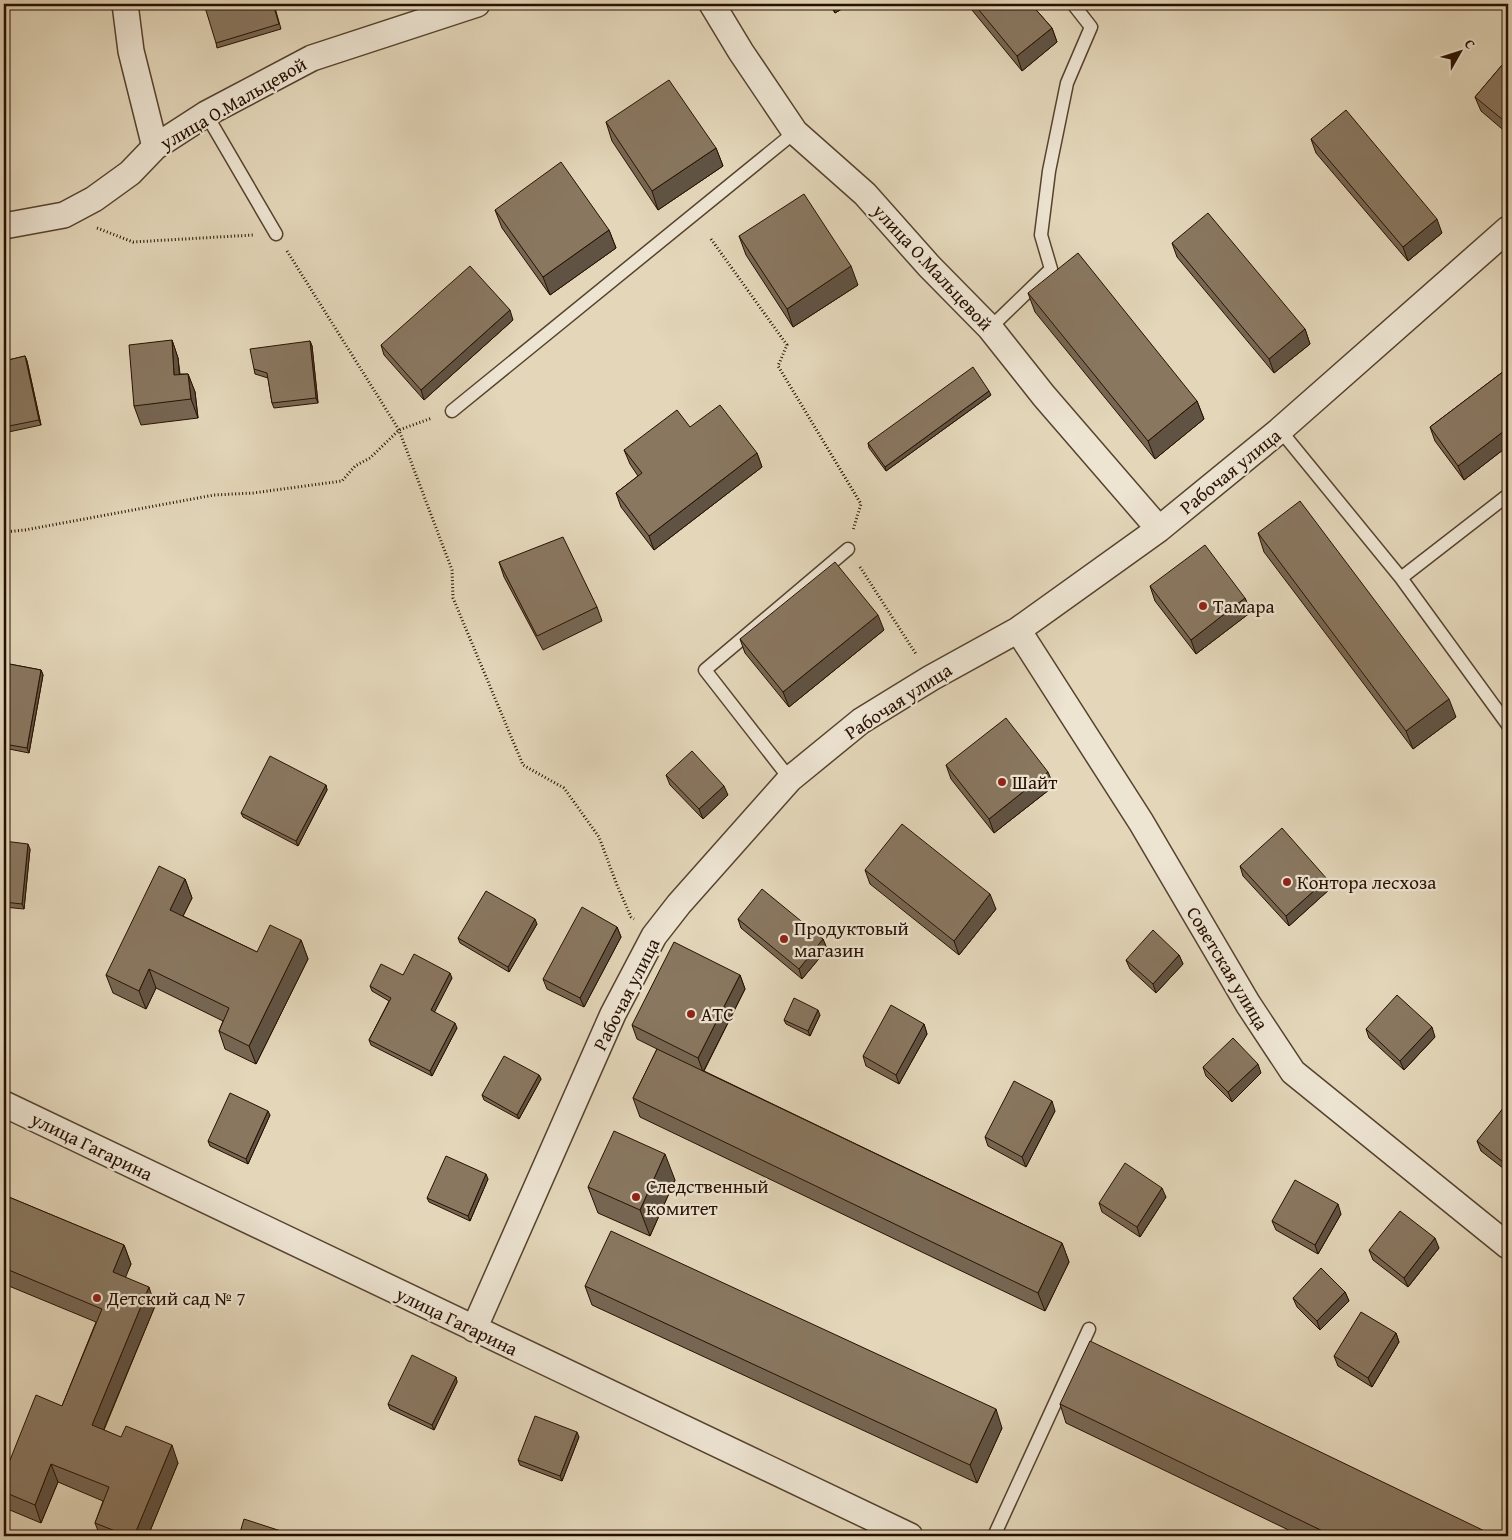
<svg xmlns="http://www.w3.org/2000/svg" width="1512" height="1540" font-family="'Gentium Book Plus',serif">
	<style>
		.lines { fill: none; stroke-linecap: round; stroke-linejoin: round }
		.lane-casing { stroke: #56422e; stroke-width: 15 }
		.street-casing { stroke: #56422e; stroke-width: 28 }
		.path { stroke: #271000; stroke-width: 3; stroke-dasharray: 1 2.5; stroke-linecap: butt }
		.lane { stroke: #ede4d2; stroke-width: 12 }
		.street { stroke: #ede4d2; stroke-width: 25 }
		.wall { fill: #766653; stroke: #271000 }
		.shaded-wall { fill: #605343; stroke: #271000 }
		.building { fill: #897760; stroke: #271000 }
		.poi-dot { fill: #8f2418; stroke: #ede4d2; stroke-width: 2 }
		.labels { text-anchor: middle; dominant-baseline: central; stroke-width: 4.5; stroke-linejoin: round; paint-order: stroke }
		.street-label { font-size: 19px; fill: #271000; stroke: #ede4d2 }
		.poi-label { font-size: 19px; fill: #271000; stroke: #ede4d2; text-anchor: start }
	</style>
	<rect width="100%" height="100%" fill="#e3d6b9"/>
	<filter id="stains"><feTurbulence type="fractalNoise" baseFrequency=".004" numOctaves="4"/><feColorMatrix values="0 0 0 0 .2 0 0 0 0 .09 0 0 0 0 .02 0 0 0 .5 -.17"/></filter>
	<radialGradient id="worn" r=".72"><stop offset=".6" stop-color="#630" stop-opacity="0"/><stop offset="1" stop-color="#630" stop-opacity=".3"/></radialGradient>
	<g class="lines">
		<!-- lane casing -->
		<g class="lane-casing">
			<path id="lane" d="M206,114l70,120
				M990,328l61,-59 -10,-34 8,-64 18,-88 24,-56 -18,-23
				M452,411l343,-279
				M1280,430l121,148 107,147
				M1401,578l107,-83
				M790,779l-85,-109 143,-121
				M994,1536l95,-207"/>
		</g>
		<!-- street casing -->
		<g class="street-casing">
			<path id="street" d="M125,4l6,47 24,96
				M712,4l29,48 54,80 70,62 64,72 61,62 54,68 115,133
				M4,226l60,-11 30,-16 36,-26 25,-26 51,-33 106,-56 165,-54
				M1018,630l123,192 107,182 45,68 215,174
				M4,1104l906,432
				M474,1329l139,-315 41,-78 25,-32 111,-125 71,-58 70,-43 87,-48 141,-101 121,-99 228,-201"/>
		</g>
		<!-- path -->
		<path class="path" d="M97,228l36,14 120,-7
			M711,239l76,106 -9,21 83,138 -8,26
			M287,251l112,179 53,140 1,28 70,167 41,23 35,49 18,48 14,32 3,2
			M4,532l21,-2 189,-35 39,-2 89,-12 13,-15 15,-8 29,-28 33,-12
			M860,567l56,87"/>
		<!-- lane -->
		<use href="#lane" class="lane"/>
		<!-- street -->
		<use href="#street" class="street"/>
	</g>
	<!-- wall -->
	<path class="wall" d="M274,4l7,25 -64,19 -1,-5z
		M829,4h21l-15,9z
		M967,4h64l21,24 5,14 -35,29z
		M1508,58v76l-27,-23 -6,-14z
		M606,122l110,26 7,18 -65,44 -46,-69z
		M1311,139l131,94 -34,28 -92,-108z
		M495,210l114,20 7,18 -66,47 -48,-67z
		M739,236l119,49 -65,42 -47,-72z
		M1172,243l133,86 5,15 -36,29 -97,-116z
		M1028,293l169,108 7,18 -49,40 -120,-147z
		M513,320l-89,80 -40,-45 -3,-10z
		M172,340l6,18 2,16h8l7,18 3,26 -57,7 -7,-19z
		M310,341l2,5 6,57 -44,5 -2,-5 -4,-25 -13,-4 -1,-5z
		M25,356l2,5 14,64 -37,8v-72z
		M1508,368v78l-44,34 -29,-39 -5,-14z
		M991,395l-105,76 -17,-23 -1,-5z
		M690,427l67,26 5,14 -108,83 -33,-43 -5,-14 22,-17 -8,-12 -6,-14z
		M1258,533l198,184 -43,32 -149,-197z
		M499,562l98,45 5,14 -59,29 -39,-73z
		M1150,586l95,12 6,14 -55,42 -41,-53z
		M884,630l-95,77 -44,-54 -5,-14z
		M4,663l37,7 2,5 -14,78 -25,-5z
		M946,765l108,21 -60,47 -43,-54z
		M666,775l62,20 -25,24 -33,-34z
		M326,785l1,5 -29,56 -55,-29 -2,-4z
		M4,841l26,8 -6,60 -20,-2z
		M1240,866l91,22 -42,38 -46,-50z
		M865,870l131,39 -37,46 -89,-71z
		M185,879l7,19 -9,18 74,36 44,-12 7,19 -52,105 -31,-15 -6,-18 4,-10 -67,-33 -10,21 -33,-16 -7,-18z
		M738,919l85,20 4,10 -25,30 -61,-51z
		M537,924l-28,48 -49,-29 -2,-5z
		M617,927l4,10 -37,70 -37,-18 -4,-10z
		M1179,955l4,9 -27,29 -26,-24 -4,-9z
		M403,975l49,3 -18,34 23,16 -25,48 -61,-31 -2,-5 20,-39 -17,-10 -2,-5z
		M740,975l5,14 -41,82 358,172 7,19 -24,49 -405,-194 -7,-19 24,-49 -20,-10 -5,-14z
		M820,1015l-10,21 -24,-12 -2,-4z
		M924,1024l3,10 -28,50 -33,-18 -3,-10z
		M1366,1029l69,8 -31,33 -35,-32z
		M1203,1067l58,6 -29,29 -26,-26z
		M539,1075l2,4 -22,40 -35,-19 -2,-5z
		M1055,1111l-29,56 -38,-21 -3,-9z
		M1508,1111v61l-27,-21 -4,-10z
		M270,1115l-22,49 -38,-18 -2,-5z
		M488,1179l-18,42 -41,-19 -2,-4z
		M675,1180l-25,56 -52,-23 -10,-26z
		M4,1195l120,50 7,19 -6,13 30,29 -51,124 74,33 -30,73h-48l-5,-13 8,-22 -45,-19 -17,41 -36,-15 -1,-3v-30l58,-69 34,-84 -92,-38z
		M1166,1197l-26,40 -38,-25 -3,-9z
		M1341,1214l-23,40 -42,-24 -4,-9z
		M1439,1248l-31,39 -35,-27 -4,-10z
		M585,1286l417,142 -25,55 -385,-178z
		M1345,1292l4,9 -29,29 -23,-23 -4,-9z
		M1396,1333l3,9 -27,45 -34,-21 -4,-10z
		M456,1377l1,5 -23,48 -44,-21 -2,-5z
		M1060,1404l435,132h-194l-235,-113z
		M579,1437l-17,44 -42,-16 -2,-5z"/>
	<!-- shaded-wall -->
	<path class="shaded-wall" d="M832,4h18l-15,9z
		M1052,28l5,14 -35,29 -5,-15z
		M716,148l7,18 -65,44 -6,-19z
		M1437,219l5,14 -34,28 -5,-14z
		M609,230l7,18 -66,47 -7,-18z
		M851,266l7,19 -65,42 -6,-18z
		M510,310l3,10 -89,80 -3,-10z
		M1305,329l5,15 -36,29 -5,-14z
		M172,340l6,18 3,36 -7,-19z
		M310,341l2,5 6,57 -2,-5z
		M25,356l2,5 14,64 -2,-5z
		M188,374l7,18 3,26 -7,-19z
		M989,391l2,4 -105,76 -1,-4z
		M1197,401l7,18 -49,40 -7,-18z
		M1508,428v18l-44,34 -6,-14z
		M757,453l5,14 -108,83 -5,-14z
		M1245,598l6,14 -55,42 -5,-14z
		M878,615l6,15 -95,77 -6,-15z
		M41,670l2,5 -14,78 -2,-5z
		M1449,699l7,18 -43,32 -7,-18z
		M1048,772l6,14 -60,47 -5,-14z
		M326,785l1,5 -29,56 -2,-5z
		M724,786l4,9 -25,24 -4,-10z
		M28,844l2,5 -6,60 -2,-5z
		M185,879l7,19 -15,30 -7,-18z
		M1327,879l4,9 -42,38 -3,-10z
		M990,894l6,15 -37,46 -5,-14z
		M535,919l2,5 -28,48 -1,-5z
		M617,927l4,10 -37,70 -4,-9z
		M823,939l4,10 -25,30 -3,-10z
		M301,940l7,19 -52,105 -7,-18z
		M1179,955l4,9 -27,29 -3,-9z
		M149,969l7,19 -10,21 -7,-18z
		M450,973l2,5 -19,37 -2,-5z
		M740,975l5,14 -42,83 -5,-14z
		M818,1010l2,5 -10,21 -2,-5z
		M455,1023l2,5 -25,48 -2,-5z
		M924,1024l3,10 -28,50 -3,-9z
		M1432,1027l3,10 -31,33 -4,-9z
		M1258,1064l3,9 -29,29 -4,-10z
		M539,1075l2,4 -22,40 -2,-4z
		M1052,1101l3,10 -29,56 -4,-10z
		M268,1111l2,4 -22,49 -2,-5z
		M665,1154l10,26 -25,56 -10,-26z
		M486,1174l2,5 -18,42 -2,-5z
		M1162,1188l4,9 -26,40 -3,-10z
		M1338,1204l3,10 -23,40 -3,-9z
		M1435,1238l4,10 -31,39 -4,-9z
		M1062,1243l7,19 -24,49 -7,-18z
		M124,1245l7,19 -11,27 -7,-19z
		M149,1287l6,19 -57,137 -6,-18z
		M1345,1292l4,9 -29,29 -3,-9z
		M1396,1333l3,9 -27,45 -4,-9z
		M456,1377l1,5 -23,48 -2,-5z
		M996,1409l6,19 -25,55 -7,-18z
		M577,1432l2,5 -17,44 -2,-5z
		M172,1445l6,18 -30,73h-14z
		M51,1464l7,18 -17,41 -6,-18z"/>
	<!-- building -->
	<path class="building" d="M204,4h69l6,20 -63,19z
		M974,4h57l21,24 -35,28z
		M1508,58v66l-33,-27z
		M669,80l47,68 -64,43 -46,-69z
		M1346,110l91,109 -34,28 -92,-108z
		M561,162l48,68 -66,47 -48,-67z
		M804,194l47,72 -64,43 -48,-73z
		M1208,213l97,116 -36,30 -97,-116z
		M1078,253l119,148 -49,40 -120,-148z
		M470,266l40,44 -89,80 -40,-45z
		M172,340l2,35 14,-1 3,25 -57,7 -5,-61z
		M310,341l6,57 -44,5 -5,-30 -13,-4 -4,-20z
		M25,356l14,64 -35,7v-66z
		M973,367l16,24 -104,76 -17,-24z
		M1508,368v60l-50,38 -28,-39z
		M720,405l37,48 -108,83 -33,-43 26,-20 -18,-23 53,-40 13,17z
		M1300,501l149,198 -43,32 -148,-198z
		M563,537l34,70 -60,29 -38,-74z
		M1205,545l40,53 -54,42 -41,-54z
		M835,562l43,53 -95,77 -43,-53z
		M4,663l37,7 -14,78 -23,-4z
		M1006,718l42,54 -59,47 -43,-54z
		M692,751l32,35 -25,23 -33,-34z
		M270,756l56,29 -30,56 -55,-28z
		M902,824l88,70 -36,47 -89,-71z
		M1282,828l45,51 -41,37 -46,-50z
		M4,841l24,3 -6,60 -18,-2z
		M159,866l26,13 -15,31 87,42 13,-27 31,15 -52,106 -30,-15 10,-23 -80,-39 -10,22 -33,-16z
		M762,889l61,50 -24,30 -61,-50z
		M486,891l49,28 -27,48 -50,-29z
		M582,907l35,20 -37,71 -37,-19z
		M1153,930l26,25 -26,29 -27,-24z
		M674,942l66,33 -42,83 -66,-33z
		M414,954l36,19 -19,37 24,13 -25,48 -61,-31 22,-42 -21,-12 11,-22 22,11z
		M1397,995l35,32 -32,34 -34,-32z
		M794,998l24,12 -10,21 -24,-11z
		M891,1005l33,19 -28,51 -33,-19z
		M1233,1038l25,26 -30,28 -25,-25z
		M657,1049l405,194 -24,50 -405,-195z
		M504,1056l35,19 -22,40 -35,-20z
		M1014,1081l38,20 -30,56 -37,-20z
		M230,1093l38,18 -22,48 -38,-18z
		M1504,1107l4,4v55l-31,-25z
		M614,1131l51,23 -25,56 -52,-23z
		M446,1156l40,18 -18,42 -41,-18z
		M1125,1163l37,25 -25,39 -38,-24z
		M1295,1180l43,24 -23,41 -43,-24z
		M4,1195l120,50 -11,27 36,15 -57,138 29,12 5,-11 46,19 -38,91h-6l-33,-13 14,-36 -58,-23 -16,41 -31,-13v-17l32,-80 26,11 40,-97 -98,-41z
		M1400,1211l35,27 -31,40 -35,-28z
		M611,1231l385,178 -26,56 -385,-179z
		M1321,1268l24,24 -28,29 -24,-23z
		M1361,1312l35,21 -28,45 -34,-22z
		M1090,1341l405,195h-162l-273,-132z
		M412,1355l44,22 -24,48 -44,-21z
		M535,1416l42,16 -17,44 -42,-16z
		M244,1519l43,14 -1,3h-47z"/>
	<!-- markers -->
	<g class="poi-dot">
		<circle cx="1203" cy="606" r="5"/>
		<circle cx="1002" cy="782" r="5"/>
		<circle cx="1287" cy="882" r="5"/>
		<circle cx="784" cy="939" r="5"/>
		<circle cx="691" cy="1014" r="5"/>
		<circle cx="636" cy="1197" r="5"/>
		<circle cx="97" cy="1298" r="5"/>
	</g>
	<g class="labels">
		<!-- street labels -->
		<g class="street-label">
			<text transform="translate(233 103) rotate(-30)">улица О.Мальцевой</text>
			<text transform="translate(933 267) rotate(47)">улица О.Мальцевой</text>
			<text transform="translate(1230 471) rotate(-39)">Рабочая улица</text>
			<text transform="translate(898 701) rotate(-33)">Рабочая улица</text>
			<text transform="translate(1228 968) rotate(59)">Советская улица</text>
			<text transform="translate(626 994) rotate(-63)">Рабочая улица</text>
			<text transform="translate(92 1146) rotate(26)">улица Гагарина</text>
			<text transform="translate(457 1321) rotate(26)">улица Гагарина</text>
		</g>
		<!-- poi labels -->
		<g class="poi-label">
			<text x="1213" y="606">Тамара</text>
			<text x="1012" y="782">Шайт</text>
			<text x="1297" y="882">Контора лесхоза</text>
			<text x="794" y="928">Продуктовый<tspan x="794" dy="22">магазин</tspan></text>
			<text x="701" y="1014">АТС</text>
			<text x="646" y="1186">Следственный<tspan x="646" dy="22">комитет</tspan></text>
			<text x="107" y="1298">Детский сад № 7</text>
		</g>
	</g>
	<!-- margin -->
	<rect width="1512" height="1540" fill="none" stroke="#e3d6b9" stroke-width="20"/>
	<rect x="5" y="5" width="1502" height="1530" fill="none" stroke="#271000" stroke-width="2.5"/>
	<rect x="10" y="10" width="1492" height="1520" fill="none" stroke="#271000"/>
	<!-- north arrow -->
	<g transform="translate(1460 52) rotate(51)" stroke="#ede4d2" stroke-width="4" paint-order="stroke">
	<path d="M0-4L9 19L0 12L-9 19Z" fill="#271000"/>
	<text y="-8" font-size="14" font-weight="bold" text-anchor="middle" fill="#271000">С</text>
	</g>
	<rect width="100%" height="100%" filter="url(#stains)"/>
	<rect width="100%" height="100%" fill="url(#worn)"/>
</svg>
